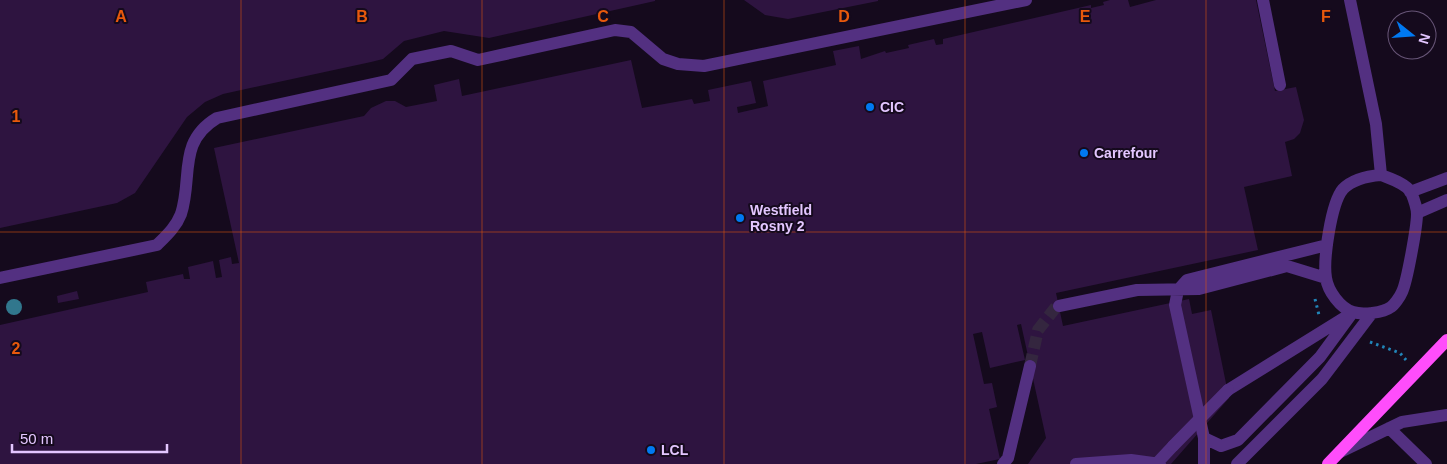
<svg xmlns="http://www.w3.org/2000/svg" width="1447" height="464" font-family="Helvetica,sans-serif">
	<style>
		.building { fill: #2e1440 }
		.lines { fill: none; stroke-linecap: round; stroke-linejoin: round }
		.minor-tunnel { stroke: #34263f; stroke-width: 12; stroke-dasharray: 12 6; stroke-linecap: butt }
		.path { stroke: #2185b8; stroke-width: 3; stroke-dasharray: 2.5 4; stroke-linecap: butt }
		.minor { stroke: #533081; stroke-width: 12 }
		.major { stroke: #ff4dfb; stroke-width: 12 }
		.minor-bridge { stroke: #533081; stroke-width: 12 }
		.tree { fill: #31778d }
		.grid { fill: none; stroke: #e8590c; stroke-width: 1; stroke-opacity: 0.55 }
		.poi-dot { fill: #0079f1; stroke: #150a1d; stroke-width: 2 }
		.labels { text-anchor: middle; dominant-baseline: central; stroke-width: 4; stroke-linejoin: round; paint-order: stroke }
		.poi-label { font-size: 14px; font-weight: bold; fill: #e3c6ff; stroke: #150a1d; text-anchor: start }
		.grid-label { font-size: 16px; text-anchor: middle; font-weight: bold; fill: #e8590c; stroke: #150a1d; stroke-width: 4; stroke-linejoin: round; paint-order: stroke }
	</style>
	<rect width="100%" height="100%" fill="#150a1d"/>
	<!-- building -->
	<path class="building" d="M0,0h655v1l-166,37 -45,-7 -40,10 -21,18 -12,3 -148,32 -18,8 -18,15 -52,76 -18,10 -117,25z
		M744,0h134v1l-90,18 -23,-4z
		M1110,0h18l2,7 26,-7h100l19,91 21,-4 8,33 -4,13 -6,6 -9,3 7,34 -48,11 14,63 -202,43 7,33 126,-27 3,15 19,-4 18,88 -58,66h-143l18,-26 -25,-114 -4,1 8,35 -35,8 -8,-36 -9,2 11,50 8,-1 5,24 -8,2 11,50 -24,5h-976v-139l148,-33 -2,-10 37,-8 1,5h6l-2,-12 25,-6 3,17 6,-1 -3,-17 12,-3 1,7 7,-1 -25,-115 150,-32 7,-8 15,-7h9l11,6 31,-6 -3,-16 25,-6 3,17 169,-36 11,48 50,-9 2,5 16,-3 -2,-11 43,-9 5,22 -19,4 1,6 30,-7 -5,-25 73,-16 -3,-14 26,-5 2,13 24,-8 1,2 23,-5 -1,-3 26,-6 2,6 7,-1v-5l148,-34v3l13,-3 -1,-3z
		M77,291l2,8 -21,4 -1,-7z"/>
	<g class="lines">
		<!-- minor-tunnel -->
		<path class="minor-tunnel" d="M1030,366l8,-36 18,-23 3,-1"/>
		<!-- path -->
		<path class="path" d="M1315,299l4,16
			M1370,342l30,11 6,7"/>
		<!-- minor -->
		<path class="minor" d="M1263,0l17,85
			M1350,0l26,124 5,51
			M1381,175c10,4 24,8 30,17 2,5 6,16 6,22 0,12 -10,68 -15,78 -2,5 -8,13 -11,15 -8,6 -29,8 -38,5 -13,-4 -25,-21 -27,-34 -3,-18 5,-75 17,-89 10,-10 25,-13 38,-14z
			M1410,192l37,-14
			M1417,213l30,-13
			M1327,245l-140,35 -9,10 -3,15 29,133 17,8 17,-6 82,-83 33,-45
			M0,278l157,-33c9,-9 19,-18 24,-31 12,-37 -4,-72 36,-96l174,-38 21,-21 39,-8 27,9 137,-30 16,2 32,27 15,5 26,2 322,-66
			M1059,306l78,-16 62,-1 88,-23 39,12
			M1228,390l119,-74
			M1389,428l37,36
			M1204,438v26
			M1340,452l62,-30 45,-7
			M1158,462l15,-16
			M1003,464l5,-6 22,-92
			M1076,464l55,-4 29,4
			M1237,464l85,-85 50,-66"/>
		<!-- major -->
		<path class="major" d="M1328,464l119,-124"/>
		<!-- minor-bridge -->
		<path class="minor-bridge" d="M1173,446l55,-56"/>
	</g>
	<!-- trees -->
	<circle class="tree" cx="14" cy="307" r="8"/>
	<!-- grid -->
	<path class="grid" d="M241,0v464M482,0v464M724,0v464M965,0v464M1206,0v464M0,232h1447"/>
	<!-- markers -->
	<g class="poi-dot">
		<circle cx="870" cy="107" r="5"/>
		<circle cx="1084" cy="153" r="5"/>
		<circle cx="740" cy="218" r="5"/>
		<circle cx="651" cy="450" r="5"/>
	</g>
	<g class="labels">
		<!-- poi labels -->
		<g class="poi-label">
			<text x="880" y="107">CIC</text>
			<text x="1094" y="153">Carrefour</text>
			<text x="750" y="210">Westfield<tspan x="750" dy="16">Rosny 2</tspan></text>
			<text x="661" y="450">LCL</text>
		</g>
	</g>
	<g class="grid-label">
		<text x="121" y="22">A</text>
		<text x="362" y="22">B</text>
		<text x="603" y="22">C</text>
		<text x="844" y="22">D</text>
		<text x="1085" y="22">E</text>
		<text x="1326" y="22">F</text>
		<text x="16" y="122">1</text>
		<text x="16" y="354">2</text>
	</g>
	<!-- north arrow -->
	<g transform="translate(1412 35) rotate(107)"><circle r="24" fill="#150a1d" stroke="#675577"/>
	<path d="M0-4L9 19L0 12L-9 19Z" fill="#0079f1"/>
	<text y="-8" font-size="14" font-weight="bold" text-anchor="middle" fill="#e3c6ff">N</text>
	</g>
	<!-- scale -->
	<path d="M12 444v8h155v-8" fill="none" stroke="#e3c6ff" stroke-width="2.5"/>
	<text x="20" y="444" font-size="15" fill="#e3c6ff" stroke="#150a1d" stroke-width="4" paint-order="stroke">50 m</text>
</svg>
